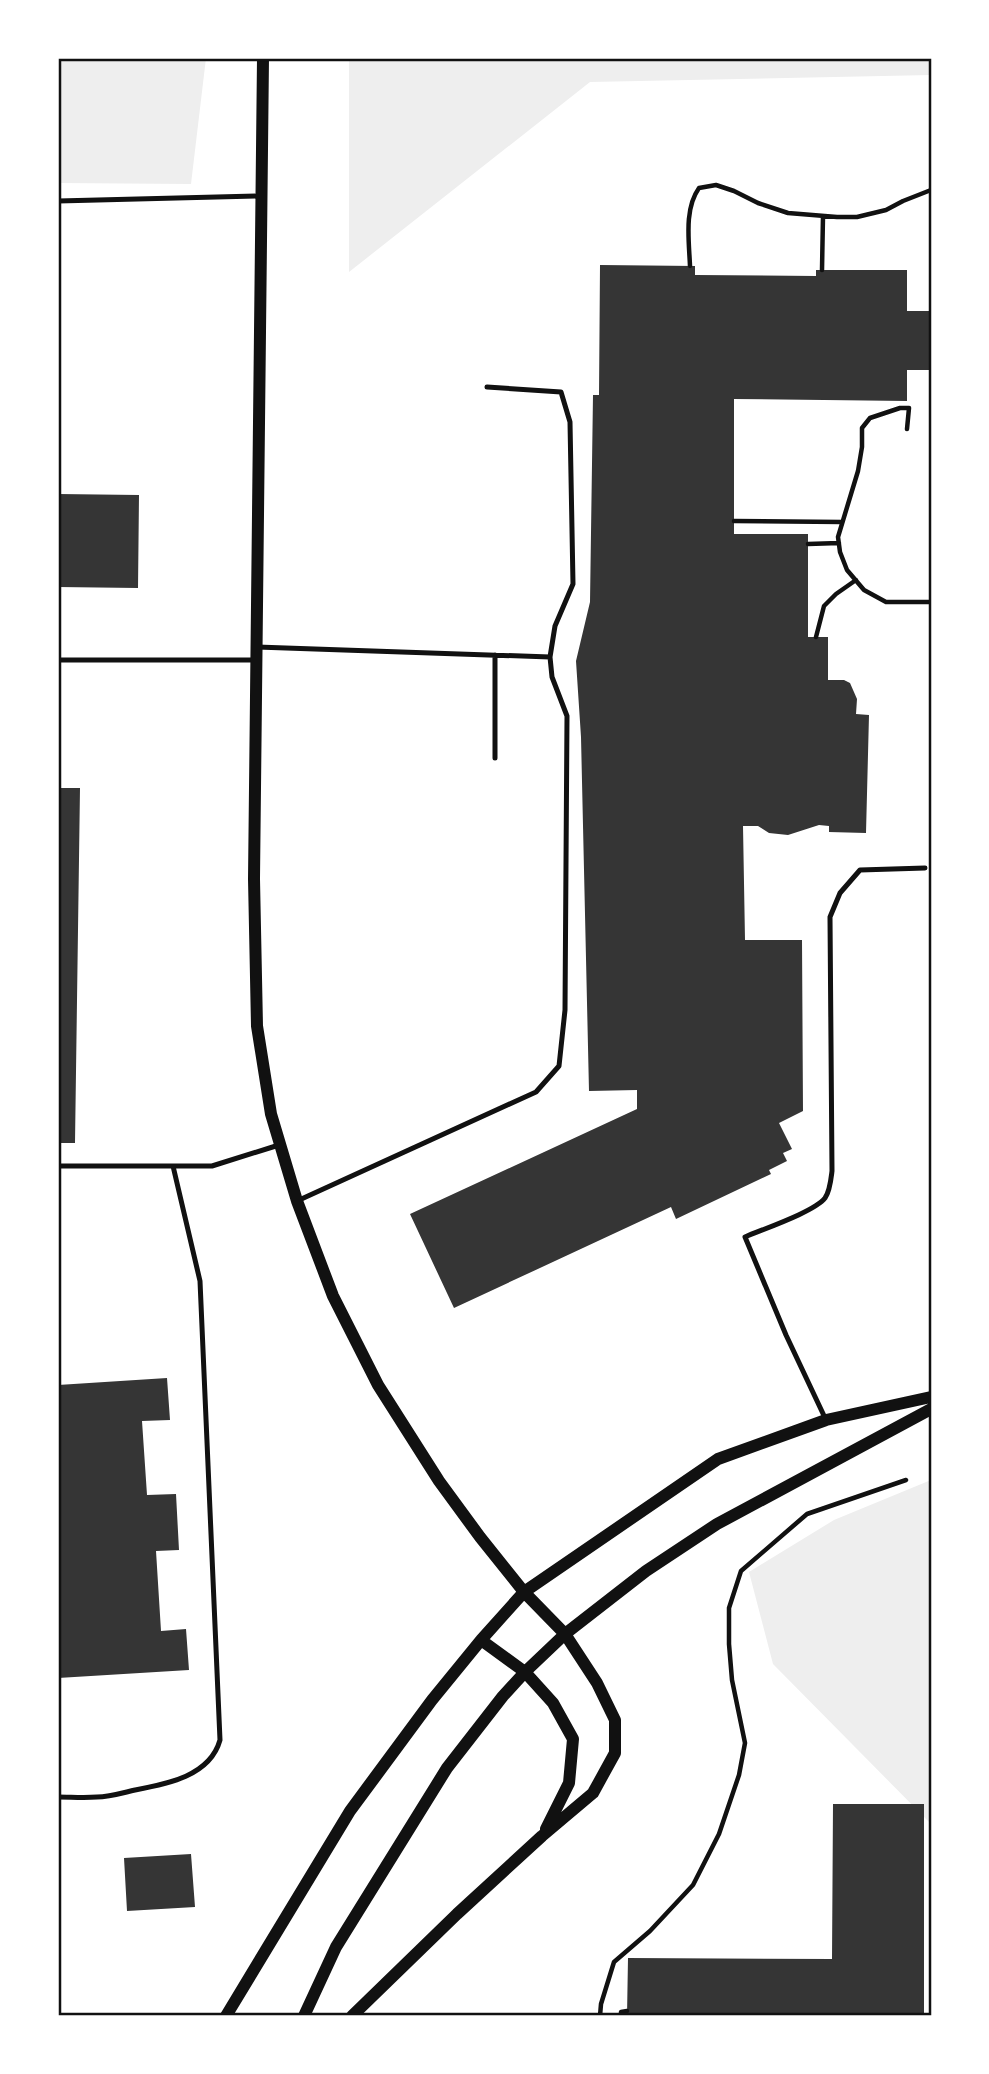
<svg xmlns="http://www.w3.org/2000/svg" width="989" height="2074" font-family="'Roboto Serif',serif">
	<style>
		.green { fill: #eee }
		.building { fill: #353535 }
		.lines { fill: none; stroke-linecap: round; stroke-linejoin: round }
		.path { stroke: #111; stroke-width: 4.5 }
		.service { stroke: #111; stroke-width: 5 }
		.tertiary { stroke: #111; stroke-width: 12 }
		.neatline { fill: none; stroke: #111; stroke-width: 2.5 }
	</style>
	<rect width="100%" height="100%" fill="#fff"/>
	<!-- green -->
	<path class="green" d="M58,58h148l-15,126 -133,-1z
		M349,58h582v17l-341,7 -241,190z
		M931,1480v344l-158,-160 -24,-92 85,-52z"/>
	<!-- building -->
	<path class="building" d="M600,265l95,1v9l121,1v-6h91v41h24v59h-24v31l-173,-2v135h74v103h20v43h16l6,3 7,16 -1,15 13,1 -3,118 -37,-1v-6l-10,-1 -31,10 -19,-2 -11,-7h-15l2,114h57l1,171 -24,12 13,26 -9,4 4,8 -18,9 2,4 -95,45 -5,-12 -217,101 -44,-94 227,-105v-19l-48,1 -8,-354 -5,-76 14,-59 3,-207h6z
		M58,494l81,1 -1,93 -80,-1z
		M58,788h22l-5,355h-17z
		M167,1378l3,42 -28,1 5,74 29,-1 3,56 -23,1 5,80 25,-2 3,41 -131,8v-293z
		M833,1804h91v212h-297l1,-58 204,1z
		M191,1854l4,53 -68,4 -3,-53z"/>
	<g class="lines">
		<!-- path -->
		<path class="path" d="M690,266c-1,-25 -6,-57 9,-78l17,-3 18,6 24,12 30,10 49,4h20l29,-7 17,-9 28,-11
			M822,270l1,-54
			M907,429l2,-21h-9l-30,10 -8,10v19l-4,24 -20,66 2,15 7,18 17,20 22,12h45
			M734,521l108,1
			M808,544l31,-1
			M816,637l8,-31 12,-12 20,-14
			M600,2016l1,-12 13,-42 36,-31 43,-46 26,-51 20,-59 6,-32 -13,-63 -3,-36v-36l12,-37 66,-57 99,-34
			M621,2016v-4l6,-1"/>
		<!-- service -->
		<path class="service" d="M58,201l203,-5
			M257,647l293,10
			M58,660h196
			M495,758v-103
			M58,1166h154l67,-21
			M297,1201l239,-109 23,-26 6,-56 2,-294 -15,-39 -2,-20 5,-31 18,-42 -3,-162 -9,-30 -74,-5
			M826,1420l-40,-85 -41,-98c18,-8 69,-25 80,-39 5,-7 6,-19 7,-27l-2,-254 10,-24 20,-23 65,-2
			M58,1797c13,0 26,1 39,0 12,0 25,-4 38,-7 32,-6 75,-14 85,-50l-20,-459 -27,-115"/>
		<!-- tertiary -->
		<path class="tertiary" d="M263,58l-9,821 3,147 14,88 26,87 36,95 45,89 61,96 41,56 44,55 41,42 32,49 18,37v33l-22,40 -51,43 -85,78 -105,102
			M481,1640l44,32 28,31 20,36 -4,44 -23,46
			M226,2016l124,-205 82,-111 49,-60 43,-48 194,-133 108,-39 105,-23
			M304,2016l32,-69 111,-179 56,-72 22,-24 40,-38 81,-63 71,-47 214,-115"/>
	</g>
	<!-- border -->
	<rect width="989" height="2074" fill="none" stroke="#ffffff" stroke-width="119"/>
	<rect x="60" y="60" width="870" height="1954" class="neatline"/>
</svg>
